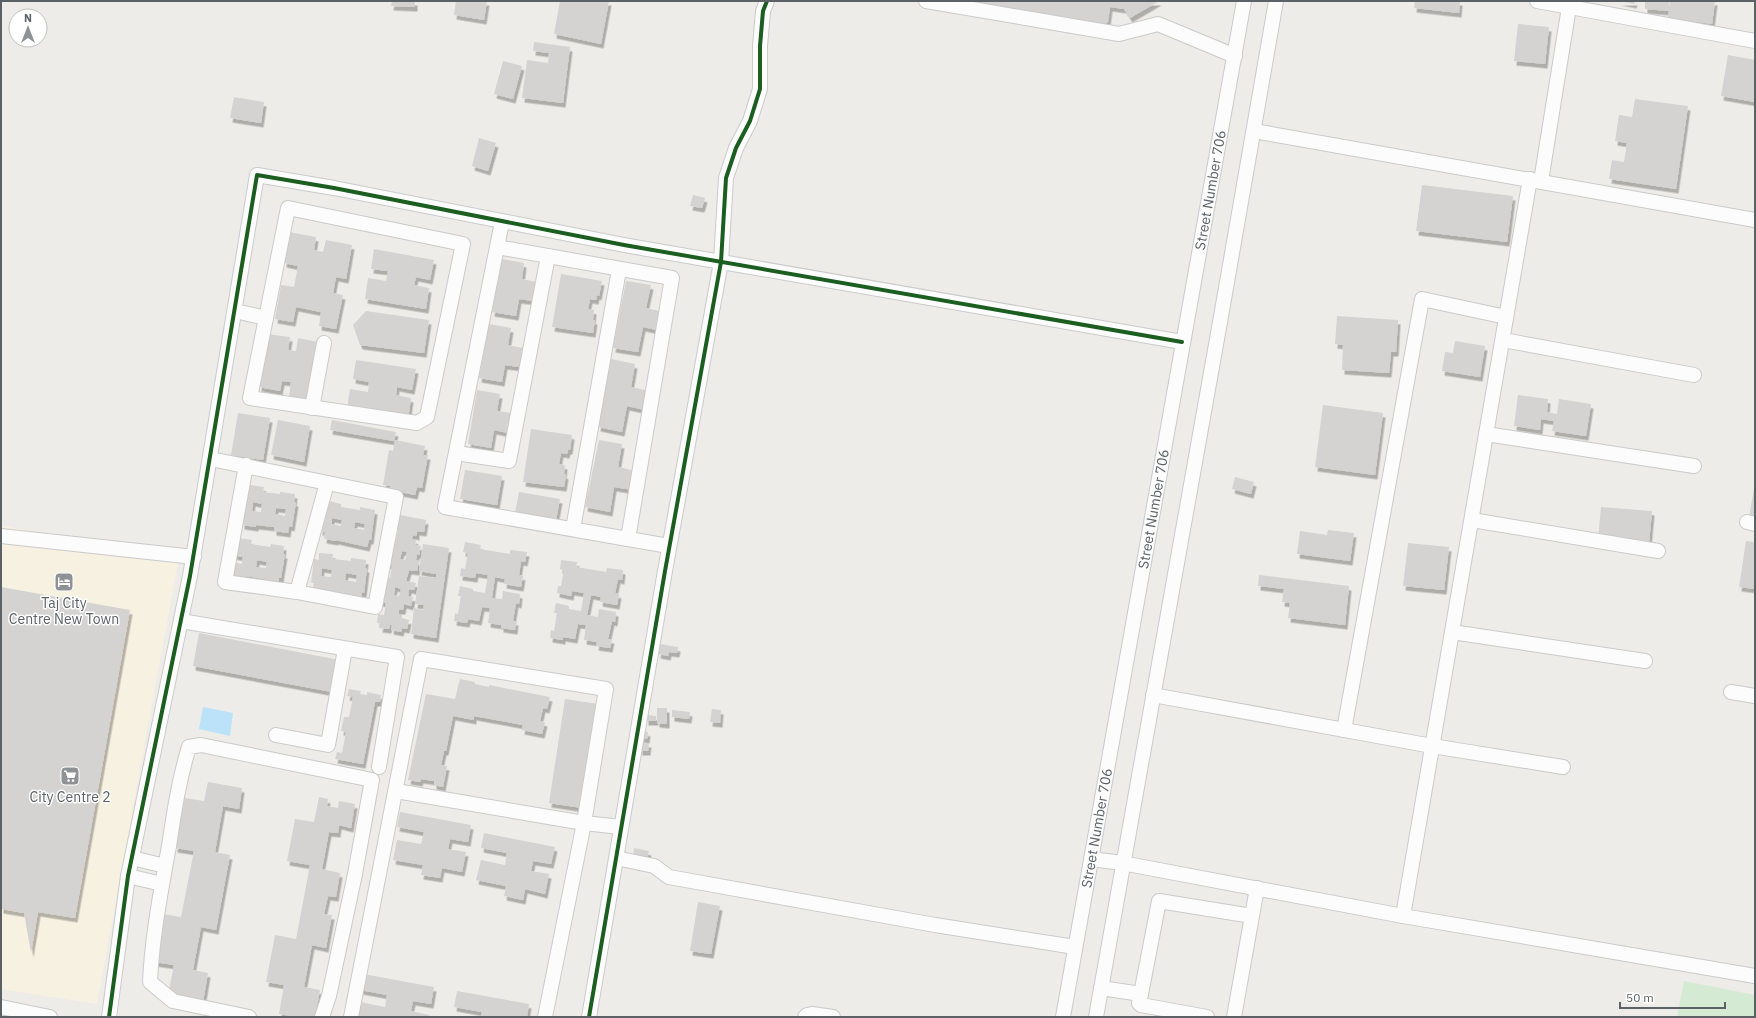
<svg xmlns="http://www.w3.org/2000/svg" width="1756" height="1018" font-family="'IBM Plex Sans',sans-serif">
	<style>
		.commercial { fill: #f7f1e1 }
		.green { fill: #d5ead2 }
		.water { fill: #bbe2f8 }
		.building { fill: #d4d3d1; fill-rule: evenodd; filter: url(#shadow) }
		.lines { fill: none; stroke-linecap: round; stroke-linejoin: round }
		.minor-casing { stroke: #cacaca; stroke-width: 16 }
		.minor { stroke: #fcfcfc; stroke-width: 14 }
		.cycleway-casing { stroke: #fff; stroke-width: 6 }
		.cycleway { stroke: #1b5e20; stroke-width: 4 }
		.labels { text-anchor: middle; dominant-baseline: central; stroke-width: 3; stroke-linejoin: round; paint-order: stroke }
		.street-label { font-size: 14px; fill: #5c6166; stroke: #fff }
		.poi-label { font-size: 14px; fill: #5c6166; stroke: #fff }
	</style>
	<defs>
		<filter id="shadow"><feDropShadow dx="2.5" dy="4.5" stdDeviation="0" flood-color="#0004"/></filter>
	</defs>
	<rect width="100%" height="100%" fill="#edece8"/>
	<!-- commercial -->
	<path class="commercial" d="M1,525l177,38 -81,441 -96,-15z"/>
	<!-- green -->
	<path class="green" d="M1684,981l71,14v22h-78z"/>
	<!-- water -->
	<path class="water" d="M203,707l30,6 -3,23 -31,-7z"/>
	<!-- building -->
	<path class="building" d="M392,1h23v6l-24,-1z
		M456,1h31l-3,19 -30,-5z
		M560,1h49l-8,43 -47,-10z
		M956,1h203l-29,17 -6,-9 -14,-2 -2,15 -5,3z
		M1415,1h45l-1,12 -45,-5z
		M1619,1h16l-1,3z
		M1645,1h24v6l1,-6h45l-3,23 -44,-6 1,-7 -24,-2z
		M1518,24l31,3 -4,37 -31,-3z
		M534,42l36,5 -7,56 -41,-5 5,-38 21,3 1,-10 -16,-2z
		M1728,55l27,5v42l-34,-6z
		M503,61l19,5 -9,33 -19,-5z
		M234,97l30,5 -3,21 -31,-5z
		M1635,99l53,7 -12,83 -67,-10 3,-19 12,2 3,-19 -12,-2 4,-26 13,2z
		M479,138l17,5 -8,28 -16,-5z
		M1422,185l91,11 -6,46 -91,-11z
		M693,195l12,3 -3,10 -12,-2z
		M289,232l27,5 -2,13 9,2 3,-12 26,5 -6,34 -10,-2 -3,16 10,2 -7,34 -17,-3 2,-14 -25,-5 -3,15 -18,-3 6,-34 13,2 4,-21 -14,-3z
		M374,249l60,11 -4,20 -14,-3 -2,8 15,3 -3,21 -61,-10 3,-21 18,3 2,-10 -17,-2z
		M502,259l22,4 -2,16 14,3 -3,19 -14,-2 -3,17 -24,-4z
		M561,274l41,7 -3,15 -2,-1 -1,5 -6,-1 -2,10 6,1 -1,10h2l-2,13 -41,-6z
		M626,281l25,4 -5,23 18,4 -3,19 -18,-4 -5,25 -25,-4z
		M366,311l63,9 -5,33 -64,-8 -7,-20z
		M1337,316l61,4 -2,32h-5l-2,21 -47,-3 1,-25 -8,-1z
		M489,324l22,4 -3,17 15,3 -4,19 -14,-2 -3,17 -23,-4z
		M267,334l23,3 -2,13 8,1 2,-13 20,4 -10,58 -19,-3 2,-15 -9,-1 -2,10 -21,-4z
		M1455,341l30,5 -5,31 -38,-6 3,-19 8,1z
		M611,359l24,5 -4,23 18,4 -4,19 -18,-4 -5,26 -24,-5z
		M356,360l60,9 -4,21 -15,-3 -1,8 15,3 -3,21 -61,-10 3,-20 18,3 1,-10 -16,-3z
		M477,390l23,4 -3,17 14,2 -3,20 -14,-3 -3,18 -23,-4z
		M1518,395l30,4 -1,13 10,2 2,-15 32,5 -5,32 -34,-5 2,-10 -13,-2 -1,11 -26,-4z
		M1323,405l60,8 -8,62 -60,-8z
		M238,413l32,5 -7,42 -32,-5z
		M278,420l32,6 -6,36 -33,-7z
		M332,420l64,12 -2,9 -64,-11z
		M531,429l41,6 -2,15h-2l-1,4 -6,-1 -2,11 6,1 -1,9 2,1 -2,12 -41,-5z
		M395,440l30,6 -2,9h5l-6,33 -5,-1 -2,8 -25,-5v-4l-7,-1 6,-35 4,1z
		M599,440l23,4 -4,23 18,4 -3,19 -19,-3 -4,25 -25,-5z
		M465,470l37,6 -5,29 -37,-6z
		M1235,477l19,5 -3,12 -19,-5z
		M250,485l14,2 -1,5 17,2v-2l15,2 -1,8h2l-4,25 -3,-1 -1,7 -14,-2v-4l-18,-2v2l-14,-2 1,-32 6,1zM253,502l9,2 -1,8 -9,-1zM276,508l10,1 -1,7 -10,-2z
		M1754,488h1v32l-6,-2z
		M519,492l41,7 -4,21 -41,-7z
		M329,501l12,3v3l19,3v-3l15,3 -4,30h-2l-2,7 -31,-7v1l-12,-2 1,-7 -5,-1 4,-23 4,1zM332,518l10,2 -1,6 -9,-2zM355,522l10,2 -1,6 -10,-2z
		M1601,507l51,4 -3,32 -51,-4z
		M395,514l31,6 -2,12 -7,-1v5l-4,-1 -1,4 4,1 -1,5 6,1 -2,9 -2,-1 -1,6 3,1 -2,10 -8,-1 -3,11 10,2 -2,7 -5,-1 -1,7 5,1 -2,9 -7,-2 -1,6h-4v4l3,1 -1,3 8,2 -2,9 -5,-1 -1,4 -10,-2 1,-5h-2l-1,4 -9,-1 1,-4 -4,-1 1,-9 6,1 2,-12 -7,-1 2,-10 4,1 2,-7 -4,-1 2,-8 5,1 2,-13 -6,-1 1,-9 5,1 1,-7 -4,-1 2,-9 5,1 3,-14 -6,-1zM402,551l5,1 -2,8 -5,-1zM395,587l6,2 -2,7 -5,-1z
		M1328,530l26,3 -4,28 -53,-7 3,-23 27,4z
		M238,538l14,2 -1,4 19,3 1,-3 13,2 -1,8h2l-4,24h-2l-2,8 -14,-3v-4l-17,-3 -1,4 -12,-2 2,-8 -5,-1 2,-7 10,2 1,-7 -10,-2zM257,560l10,2 -1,6 -10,-1z
		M1746,541l9,1v47l-16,-2z
		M465,542l16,3 -1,4 30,5v-4l17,2 -2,10 -4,-1 -2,14 4,1 -2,11 -17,-3 1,-5 -10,-2 -3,21 10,1 1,-8 17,3 -1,10 -3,-1 -3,18h3l-1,9 -14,-2v-3l-13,-2 2,-15 -8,-1 -3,14 -11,-2 -1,4 -13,-2 1,-8 3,1 3,-18h-3l2,-10 13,3v2l12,2 3,-18 -12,-2 -1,5 -15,-2 1,-8 4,1 3,-16 -5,-1z
		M1408,543l41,4 -5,43 -41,-4z
		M423,544l26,4 -13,90 -25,-4 3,-26 9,2 1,-5 -9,-1 4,-28 17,2v-4l-17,-3z
		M319,553l14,1 -1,5 19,2v-3l15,2 -1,8h2l-3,25 -2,-1 -1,6 -18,-3v-2l-15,-3v3l-15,-2 1,-8h-3l3,-24 5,1zM322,568l10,2 -1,7 -10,-1zM346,573l11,2 -1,7 -11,-2z
		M561,560l16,2 -1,5 30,5 1,-4 16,2 -1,10 -4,-1 -3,14 4,1 -2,11 -17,-3 1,-5 -10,-2 -4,20 11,2 1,-8 17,3 -1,10 -3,-1 -4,18h4l-2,9 -14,-2 1,-4 -13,-2 2,-15 -8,-1 -3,15 -12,-2v3l-13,-2 1,-8 3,1 3,-18h-3l2,-10 13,3v3l12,2 3,-18 -12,-2 -1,5 -14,-3 1,-7h3l3,-16 -4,-1z
		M1259,575l90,11 -4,39 -57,-7 2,-15 -8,-1 2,-13 -26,-3z
		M1,587l129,23 -55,308 -37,-6 -7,41 -7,-40 -23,-4z
		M199,633l140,27 -7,32 -139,-26z
		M660,644l18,3 -1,6 -8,-1 -1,4 -10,-2z
		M460,679l15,3v2l14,3v-2l61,12 -3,12 -4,-1 -3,13 5,1 -3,12 -20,-4 1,-5 -49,-9v4l-21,-4 -7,35h-2l-3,14 6,1 -4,21 -9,-2v-4l-13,-2 -1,3 -12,-2 18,-86 29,5z
		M349,689l12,2 -1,3 7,1v-3l14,3 -1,7h-5l-12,62 -28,-5 2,-7 5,1 4,-21 -5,-1 3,-14h5l4,-20 -6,-1z
		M565,699l33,5 -16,104 -33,-5z
		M657,708h10v16l-10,-1z
		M712,709l9,1 -1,13 -10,-1z
		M672,710l18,2 -1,7 -17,-2z
		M646,715l10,1v5h-10z
		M642,731l6,1 -1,7 -6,-1z
		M640,743h9l-1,8h-8z
		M208,782l34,6 -3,21 -16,-3 -8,46 15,3 -14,75 -15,-3 -8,43 15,3 -5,29 -35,-7 6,-30 -20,-3 9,-48 18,3 13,-66 -19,-3 9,-50 20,3z
		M319,797l9,2 -1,7 11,2 1,-7 16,3 -4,24 -12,-3 -1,8 -9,-1 -7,37 18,4 -4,24 -8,-1 -4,18 8,1 -6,33 -14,-3 -8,42 16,3 -5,27h-18l-18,-3 5,-29 -18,-3 9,-47 21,4 14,-74 -23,-4 8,-42 19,3z
		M400,812l71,13 -3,17 -18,-3 -2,10 18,3 -4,20 -20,-4 -2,10 -19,-3 2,-10 -30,-5 4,-20 24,4 3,-12 -27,-5z
		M484,833l71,14 -4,17 -18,-3 -2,10 18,3 -4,20 -20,-5 -2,11 -19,-4 2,-10 -30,-6 5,-20 24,5 2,-12 -26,-5z
		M634,848l15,3 -2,8 -14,-3z
		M698,902l22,4 -9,48 -21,-3z
		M363,974l71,13 -3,17 -18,-3 -2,10 18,4v2h-71l2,-15 25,5 2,-12 -27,-5z
		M457,991l72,13 -2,13h-46l1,-5 -28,-5z"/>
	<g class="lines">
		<!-- minor casing -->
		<g class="minor-casing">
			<g id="minor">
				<path d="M926,1l193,33 39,-10 77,32"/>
				<path d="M1537,1l218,40"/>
				<path d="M1254,131l501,89"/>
				<path d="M1541,181l29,-180"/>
				<path d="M288,208l175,36 -36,173 -10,6 -167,-25z"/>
				<path d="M497,247l175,31 -44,261 -183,-32 57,-285"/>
				<path d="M235,311l31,7"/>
				<path d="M1503,340l191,35"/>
				<path d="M312,408l12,-65"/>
				<path d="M1486,434l208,32"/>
				<path d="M456,453l53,8 39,-205"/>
				<path d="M211,459l185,38 -21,110 -78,-15 -72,-10 21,-117"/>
				<path d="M1472,520l186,31"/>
				<path d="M1747,522l8,2"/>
				<path d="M573,529l46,-259"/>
				<path d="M1,536l193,21"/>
				<path d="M628,539l41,7"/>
				<path d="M297,592l30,-109"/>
				<path d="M181,621l216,36 -18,110"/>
				<path d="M1452,632l193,29"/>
				<path d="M1731,692l24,4"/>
				<path d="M1153,695l279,51 131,21"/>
				<path d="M1344,730l78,-431 84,18"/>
				<path d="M276,735l52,10 17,-96"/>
				<path d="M396,791l188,32 37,4"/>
				<path d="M132,858l33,8"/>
				<path d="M616,858l38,8 15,11 266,48 140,22"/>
				<path d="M1091,859l31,4 281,53 352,60"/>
				<path d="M128,876l34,8"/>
				<path d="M1403,916l127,-737"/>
				<path d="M1101,988l40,6 -2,9 2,2 66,12"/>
				<path d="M1141,994l18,-93 93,15"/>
				<path d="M1,1007l49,10"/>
				<path d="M109,1017l19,-141 62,-300 67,-401 77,13 290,57 558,97"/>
				<path d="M249,1017l-76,-16 -23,-19c2,-46 11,-91 19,-136 5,-33 10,-67 20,-99l12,-2 171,35 -17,94 -26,122 -7,21"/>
				<path d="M351,1017l70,-358 185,30 -22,134 -39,194"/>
				<path d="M589,1017l76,-446 56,-309 5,-84 10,-30 14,-27 10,-32v-43l3,-35 4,-10"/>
				<path d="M805,1017l2,-2 5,-1 21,3"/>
				<path id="s1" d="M1063,1017l181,-1016"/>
				<path d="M1096,1017c60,-339 122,-677 180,-1016"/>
				<path d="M1234,1017l23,-129"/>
			</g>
		</g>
		<!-- minor -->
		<use href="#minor" class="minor"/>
		<!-- cycleway casing -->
		<g class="cycleway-casing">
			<path id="cycleway" d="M109,1017l19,-141 62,-300 67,-401 77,13 290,57 558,97
				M589,1017l76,-446 56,-309 5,-84 10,-30 14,-27 10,-32v-43l3,-35 4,-10"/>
		</g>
		<!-- cycleway -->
		<use href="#cycleway" class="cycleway"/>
	</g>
	<!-- icons -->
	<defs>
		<g id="hotel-square" transform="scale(1)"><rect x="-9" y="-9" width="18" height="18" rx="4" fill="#8f9294" stroke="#fff"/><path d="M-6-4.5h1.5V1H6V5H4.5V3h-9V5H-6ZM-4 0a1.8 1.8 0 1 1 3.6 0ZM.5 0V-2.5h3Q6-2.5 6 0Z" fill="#fff"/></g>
		<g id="supermarket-square" transform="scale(1)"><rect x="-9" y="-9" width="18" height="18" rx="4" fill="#8f9294" stroke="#fff"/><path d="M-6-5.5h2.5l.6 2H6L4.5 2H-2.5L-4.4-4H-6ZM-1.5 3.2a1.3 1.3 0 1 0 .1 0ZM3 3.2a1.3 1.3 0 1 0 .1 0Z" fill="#fff"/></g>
	</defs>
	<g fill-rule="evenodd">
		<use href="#hotel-square" x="64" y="582"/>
		<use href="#supermarket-square" x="70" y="776"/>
	</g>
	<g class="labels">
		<!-- street labels -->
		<g class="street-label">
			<text stroke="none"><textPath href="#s1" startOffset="840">Street Number 706</textPath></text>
			<text stroke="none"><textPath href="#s1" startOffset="516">Street Number 706</textPath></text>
			<text stroke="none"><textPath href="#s1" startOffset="192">Street Number 706</textPath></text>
		</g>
		<!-- poi labels -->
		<g class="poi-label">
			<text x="64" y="603">Taj City<tspan x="64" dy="16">Centre New Town</tspan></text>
			<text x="70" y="797">City Centre 2</text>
		</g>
	</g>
	<!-- border -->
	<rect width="1756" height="1018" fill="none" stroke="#5c6166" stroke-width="4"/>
	<!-- north arrow -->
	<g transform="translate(28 28)"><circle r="19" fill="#ffffff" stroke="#bec0c2"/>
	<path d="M0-3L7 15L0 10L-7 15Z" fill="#8f9294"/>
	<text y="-6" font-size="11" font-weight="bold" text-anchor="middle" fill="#5c6166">N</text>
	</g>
	<!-- scale -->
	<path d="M1620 1002v6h105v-6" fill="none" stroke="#5c6166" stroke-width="2"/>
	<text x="1626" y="1002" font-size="12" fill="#5c6166" stroke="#ffffff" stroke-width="3" paint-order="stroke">50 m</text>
</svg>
